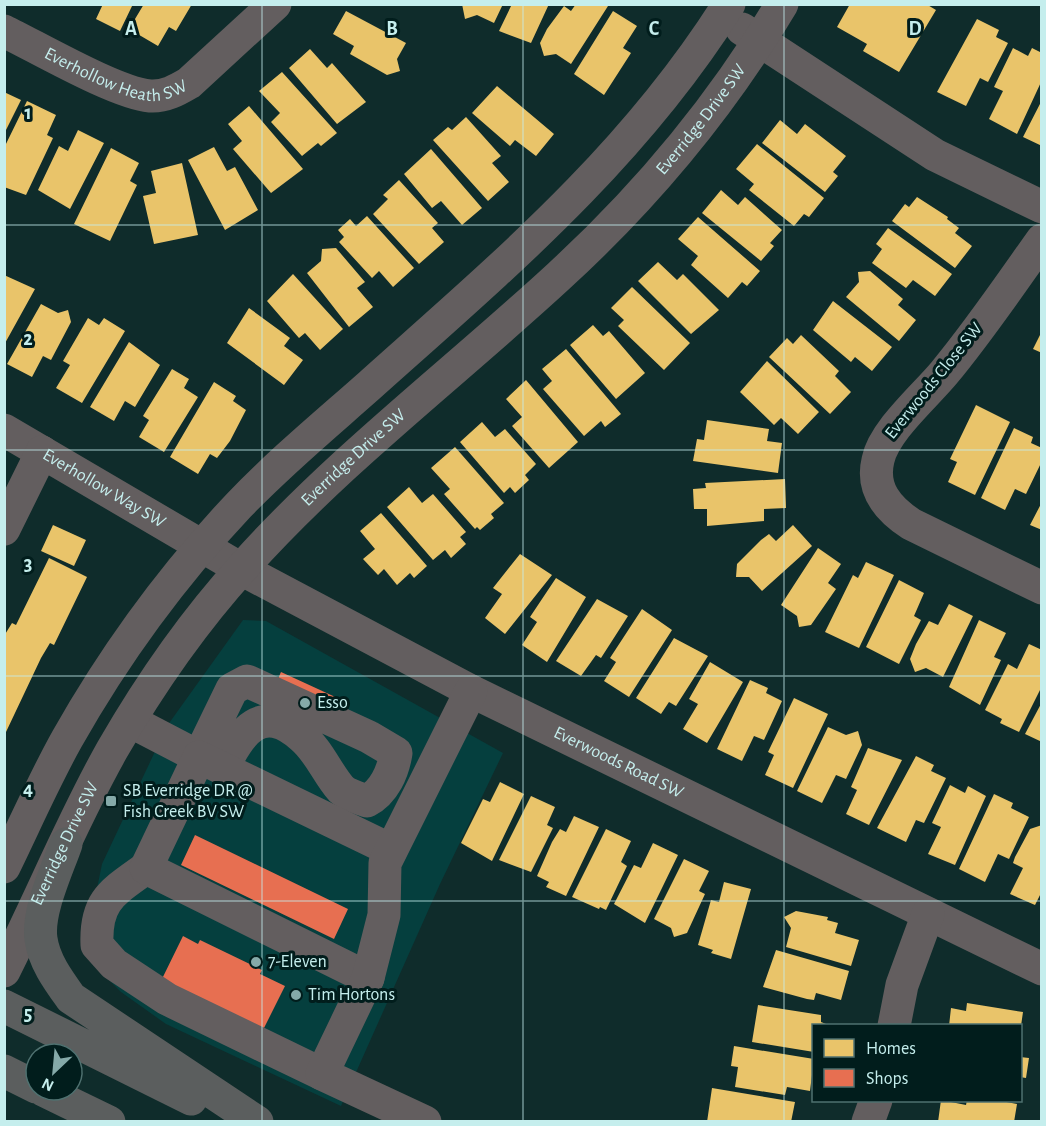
<svg xmlns="http://www.w3.org/2000/svg" width="1046" height="1126" font-family="'Alegreya Sans',sans-serif">
	<style>
		.built { fill: #053f3e }
		.homes { fill: #e9c46a }
		.shops { fill: #e76f51 }
		.lines { fill: none; stroke-linecap: round; stroke-linejoin: round }
		.minor { stroke: #635e5f; stroke-width: 33 }
		.major { stroke: #5b5e5e; stroke-width: 33 }
		.grid { fill: none; stroke: #c5eeed; stroke-width: 1.5; stroke-opacity: 0.55 }
		.poi-dot { fill: #85aaa9; stroke: #011d1c; stroke-width: 2 }
		.labels { text-anchor: middle; dominant-baseline: central; stroke-width: 6; stroke-linejoin: round; paint-order: stroke }
		.street-label { font-size: 18px; fill: #c5eeed; stroke: #011d1c }
		.poi-label { font-size: 18px; fill: #c5eeed; stroke: #011d1c; text-anchor: start }
		.grid-label { font-size: 20px; text-anchor: middle; font-weight: bold; fill: #c5eeed; stroke: #011d1c; stroke-width: 6; stroke-linejoin: round; paint-order: stroke }
	</style>
	<rect width="100%" height="100%" fill="#0f2c2b"/>
	<!-- built -->
	<path class="built" d="M243,620l23,1 237,132 -63,131 -99,222 -175,-82 -45,-32 -26,-26 -8,-29 15,-73 65,-138z"/>
	<!-- homes -->
	<path class="homes" d="M103,4h30l-13,27 -24,-12z
		M144,4h48l-16,27 -7,-4 -11,19 -29,-17z
		M462,4h41l-9,19 -17,-8 -12,4z
		M512,4h37l-18,39 -32,-12z
		M576,4l32,2 -37,58 -15,-10 -12,2 -4,-13 7,-14 17,-23 7,5z
		M850,4h76l10,6 -37,62 -36,-21 4,-7 -30,-17z
		M346,11l60,32 -9,16 3,12 -13,4 -37,-21 4,-8 -21,-12z
		M613,11l24,15 -14,22 8,5 -27,42 -30,-21z
		M977,19l22,11 -3,7 12,6 -20,39 -8,-4 -14,28 -29,-14z
		M1013,48l15,8 4,-8 10,5v27l-25,54 -28,-15 14,-28 -9,-4z
		M310,49l17,19 5,-5 34,39 -29,22 -48,-56z
		M282,72l55,61 -16,13 -3,-3 -16,13 -31,-34 9,-9 -21,-22z
		M497,86l57,48 -18,22 -21,-16 -5,6 -38,-33z
		M4,92l17,8 -17,34z
		M1042,100v46l-19,-9z
		M27,101l29,14 -9,20 6,3 -27,57 -22,-8v-39z
		M249,106l54,63 -32,24 -38,-44 9,-8 -14,-17z
		M466,117l35,39 -9,7 17,19 -21,19 -55,-61 15,-13 4,3z
		M780,120l17,14 8,-10 41,32 -13,16 5,4 -13,16 -63,-49z
		M78,130l26,13 -34,66 -32,-19 21,-44 9,5z
		M757,144l67,54 -15,19 -5,-3 -10,12 -45,-36 5,-6 -18,-15z
		M214,147l13,24 8,-4 23,43 -33,20 -37,-70z
		M111,148l28,15 -9,18 7,4 -27,56 -36,-17z
		M431,149l51,59 -20,17 -21,-24 -9,7 -28,-34z
		M182,163l16,72 -44,9 -11,-48 13,-3 -5,-22z
		M399,180l39,43 -6,5 12,14 -25,22 -46,-50 15,-15 -5,-4z
		M721,190l17,15 7,-8 37,33 -12,13 4,3 -13,15 -59,-48z
		M917,197l31,20 -1,2 12,9 -4,5 17,13 -17,22 -63,-47 13,-17 4,3z
		M367,216l47,52 -21,19 -14,-16 -7,7 -33,-36 5,-5 -6,-7 12,-11 6,7z
		M698,217l62,54 -13,15 -5,-4 -14,16 -37,-33 7,-9 -20,-17z
		M888,228l64,46 -17,22 -22,-16 -7,8 -34,-25 10,-14 -6,-5z
		M336,248l29,34 -8,6 16,19 -24,20 -42,-54 14,-12 1,-12z
		M658,262l19,18 6,-6 36,36 -28,24 -53,-53z
		M870,271l33,28 -5,6 18,15 -17,21 -53,-44 13,-15 -1,-10z
		M293,274l50,55 -23,21 -15,-17 -6,5 -32,-37z
		M4,275l31,14 -31,56z
		M632,287l58,56 -26,27 -46,-44 6,-6 -13,-12z
		M833,301l59,46 -20,24 -17,-14 -4,5 -38,-32z
		M41,304l17,9 10,-3 3,12 -20,38 -8,-4 -11,21 -25,-13z
		M249,308l41,30 -6,8 19,14 -19,25 -57,-42z
		M88,318l11,7 5,-7 21,13 -43,72 -26,-15 14,-23 -7,-4z
		M593,325l10,11 6,-5 36,42 -29,26 -46,-54z
		M1042,331v22l-9,-4z
		M801,335l38,36 -4,5 16,16 -21,22 -61,-57 18,-19 6,6z
		M129,342l31,23 -25,42 -10,-6 -11,20 -24,-14z
		M566,349l55,65 -16,13 -4,-6 -17,15 -41,-47 9,-8 -10,-12z
		M767,361l52,51 -21,22 -17,-16 -7,7 -34,-33z
		M172,369l17,10 -5,9 14,9 -34,55 -25,-15 10,-17 -6,-4z
		M526,380l52,62 -29,26 -37,-42 10,-9 -16,-18z
		M214,382l22,14 -3,5 13,9 -16,31 -13,17 -7,-4 -12,20 -28,-17z
		M976,405l34,17 -35,73 -27,-13 9,-20 -7,-3z
		M707,420l62,9 -2,12 15,2 -4,30 -85,-12 4,-22 7,1z
		M482,422l13,15 10,-8 31,35 -11,11 4,5 -14,13 -5,-6 -6,6 -44,-51z
		M1014,428l19,9 -2,6 11,5v13l-16,33 -11,-5 -10,21 -24,-12z
		M455,447l49,56 -13,11 3,4 -14,12 -3,-3 -2,2 -31,-35 6,-5 -19,-21z
		M785,479l1,29 -22,1v12l-57,5v-17h-13l-1,-20 13,-1 -1,-5z
		M409,487l13,16 11,-9 33,38 -6,5 6,7 -15,14 -6,-8 -12,10 -46,-53z
		M1042,502v28l-12,-5z
		M381,513l46,53 -13,12 -4,-5 -13,12 -13,-16 -6,6 -15,-16 12,-10 -15,-18z
		M53,525l33,15 -12,26 -33,-15z
		M793,525l19,21 -50,45 -13,-14h-13l1,-13 24,-24 8,-6 7,7z
		M818,548l23,16 -13,19 8,6 -25,36 -12,2 -2,-11 -16,-11z
		M520,554l32,21 -47,59 -20,-16 17,-24 -9,-6z
		M49,558l38,19 -33,68 -4,-2 -9,15 -35,74 -2,-96 8,-13 4,2z
		M866,562l28,13 -35,73 -34,-16 28,-57 5,3z
		M556,578l30,19 -39,65 -25,-17 15,-23 -7,-5z
		M899,580l25,13 -10,23 7,4 -22,44 -33,-17z
		M597,599l31,17 -27,42 -5,-3 -15,21 -25,-15z
		M949,604l24,12 -30,61 -17,-9 -11,4 -5,-13 6,-15 13,-23 9,4z
		M642,609l30,21 -43,67 -25,-16 12,-19 -6,-4z
		M979,620l27,13 -12,24 7,3 -21,45 -31,-18z
		M674,638l34,18 -32,50 -7,-4 -8,12 -25,-16z
		M1029,644l13,6v36l-23,46 -19,-9 2,-4 -17,-9 23,-46 9,5z
		M710,662l33,20 -36,61 -24,-14 15,-25 -9,-5z
		M750,680l18,8 -2,5 16,8 -18,39 -10,-4 -12,25 -25,-12z
		M794,698l34,16 -35,74 -28,-13 9,-20 -6,-3z
		M1042,702v40l-17,-8z
		M828,727l18,8 12,-4 4,14 -16,34 -10,-4 -14,28 -25,-12z
		M868,748l34,12 -33,65 -23,-11 11,-24 -6,-3z
		M916,756l18,9 -3,6 15,7 -22,45 -8,-3 -10,22 -29,-14z
		M500,782l24,12 -32,67 -31,-18 22,-44 7,3z
		M950,785l15,8 3,-7 18,10 -31,69 -27,-11 13,-27 -9,-4z
		M994,794l19,9 -2,5 18,9 -20,42 -11,-5 -13,28 -26,-13z
		M531,796l24,11 -8,18 6,3 -22,44 -32,-12z
		M574,816l25,11 -33,69 -20,-9 3,-5 -12,-6 15,-34 8,-13 6,3z
		M1042,825v66l-7,14 -25,-11 13,-26 -10,-5 2,-6 15,-28z
		M606,829l25,12 -10,21 6,4 -21,44 -6,-3 -1,2 -27,-12z
		M653,843l25,12 -33,68 -31,-19 20,-39 7,3z
		M684,859l25,12 -10,20 6,3 -18,39 -13,4 -3,-9 -17,-9z
		M724,882l27,7 -20,70 -20,-6 2,-3 -15,-5 13,-45 8,2z
		M796,911l32,6 -1,3 11,3 -3,10 24,7 -8,26 -65,-19 5,-19 -7,-11z
		M776,950l73,21 -8,29 -25,-7 -2,7 -7,-1 -44,-12z
		M967,1003l56,9 -2,14h-72l2,-18 15,3z
		M758,1005l63,10v7l10,4h-17v26l-62,-10z
		M734,1046l80,13 -4,32 -23,-4 -2,8 -50,-8 3,-20 -7,-1z
		M1020,1057l9,1 -3,20 -6,-1z
		M712,1088l83,14 -4,20h-84z
		M941,1100l25,5 1,-5h29l21,4 -3,18h-76z"/>
	<!-- shops -->
	<path class="shops" d="M281,672l63,29 -15,33 -63,-29z
		M195,835l153,74 -14,30 -153,-74z
		M183,936l15,8 2,-4 62,30 -2,4 25,12 -24,48 -102,-49z"/>
	<g class="lines">
		<!-- minor -->
		<g class="minor">
			<path d="M742,29l193,126 107,52"/>
			<path id="s1" d="M4,31c35,17 112,62 146,65 15,1 27,-6 39,-13l86,-79"/>
			<path d="M1042,240c-32,45 -63,91 -98,133 -20,24 -60,58 -66,87 -7,29 10,49 33,64l131,64"/>
			<path id="s2" d="M4,430l237,139 230,122 571,278"/>
			<path d="M4,529l38,-77"/>
			<path d="M130,721l69,36 33,-68 15,-8 122,56 27,16c-3,19 -12,39 -29,48 -8,-3 -20,-6 -26,-12 -14,-16 -22,-38 -39,-52 -40,-36 -62,-5 -79,31"/>
			<path d="M4,867c21,-43 40,-87 63,-128 48,-85 106,-164 172,-234 41,-43 87,-81 131,-120 133,-119 262,-227 359,-381"/>
			<path d="M146,868c-33,24 -51,32 -49,77l17,19 53,35 155,75"/>
			<path id="s3" d="M4,971c37,-73 68,-150 108,-221 38,-66 81,-128 132,-184 95,-106 210,-193 315,-290 86,-79 163,-171 223,-272"/>
			<path d="M368,978l-222,-110 53,-111 192,93"/>
			<path d="M894,1026l8,-41 26,-71"/>
			<path d="M425,1122l-103,-48 46,-96 16,-63 1,-52 86,-172"/>
			<path d="M868,1122l8,-22"/>
		</g>
		<!-- major -->
		<path class="major" d="M66,844c-9,26 -29,68 -25,95 3,22 17,41 30,59l186,124
			M4,1006l187,93
			M4,1071l32,16
			M43,1090l66,32"/>
	</g>
	<!-- grid -->
	<path class="grid" d="M262,4v1118M523,4v1118M784,4v1118M4,225h1038M4,450h1038M4,676h1038M4,901h1038"/>
	<!-- markers -->
	<g class="poi-dot">
		<circle cx="305" cy="703" r="6"/>
		<rect x="105" y="795" width="12" height="12" rx="3"/>
		<circle cx="256" cy="962" r="6"/>
		<circle cx="296" cy="995" r="6"/>
	</g>
	<g class="labels">
		<!-- street labels -->
		<g class="street-label">
			<text stroke="none"><textPath href="#s1" startOffset="123">Everhollow Heath SW</textPath></text>
			<text stroke="none"><textPath href="#s3" startOffset="1113">Everridge Drive SW</textPath></text>
			<text transform="translate(934 381) rotate(-51)">Everwoods Close SW</text>
			<text stroke="none"><textPath href="#s3" startOffset="627">Everridge Drive SW</textPath></text>
			<text stroke="none"><textPath href="#s2" startOffset="116">Everhollow Way SW</textPath></text>
			<text stroke="none"><textPath href="#s2" startOffset="699">Everwoods Road SW</textPath></text>
			<text stroke="none"><textPath href="#s3" startOffset="141">Everridge Drive SW</textPath></text>
		</g>
		<!-- poi labels -->
		<g class="poi-label">
			<text x="317" y="703">Esso</text>
			<text x="123" y="791">SB Everridge DR @<tspan x="123" dy="21">Fish Creek BV SW</tspan></text>
			<text x="268" y="962">7-Eleven</text>
			<text x="308" y="995">Tim Hortons</text>
		</g>
	</g>
	<g class="grid-label">
		<text x="131" y="35">A</text>
		<text x="392" y="35">B</text>
		<text x="654" y="35">C</text>
		<text x="915" y="35">D</text>
		<text x="28" y="119">1</text>
		<text x="28" y="345">2</text>
		<text x="28" y="570">3</text>
		<text x="28" y="795">4</text>
		<text x="28" y="1020">5</text>
	</g>
	<!-- border -->
	<rect width="1046" height="1126" fill="none" stroke="#c5eeed" stroke-width="12"/>
	<!-- legend -->
	<rect x="812" y="1024" width="210" height="78" fill="#011d1c" stroke="#4f7170" stroke-width="1.5"/>
	<rect x="824" y="1039" width="30" height="18" fill="#e9c46a" stroke="#4f7170" stroke-width="1.5"/>
	<text x="866" y="1054" font-size="18" fill="#c5eeed">Homes</text>
	<rect x="824" y="1069" width="30" height="18" fill="#e76f51" stroke="#4f7170" stroke-width="1.5"/>
	<text x="866" y="1084" font-size="18" fill="#c5eeed">Shops</text>
	<!-- north arrow -->
	<g transform="translate(54 1072) rotate(206)"><circle r="28" fill="#011d1c" stroke="#4f7170" stroke-width="1.5"/>
	<path d="M0-4.5L10 22L0 15L-10 22Z" fill="#85aaa9"/>
	<text y="-9" font-size="16" font-weight="bold" text-anchor="middle" fill="#c5eeed">N</text>
	</g>
</svg>
